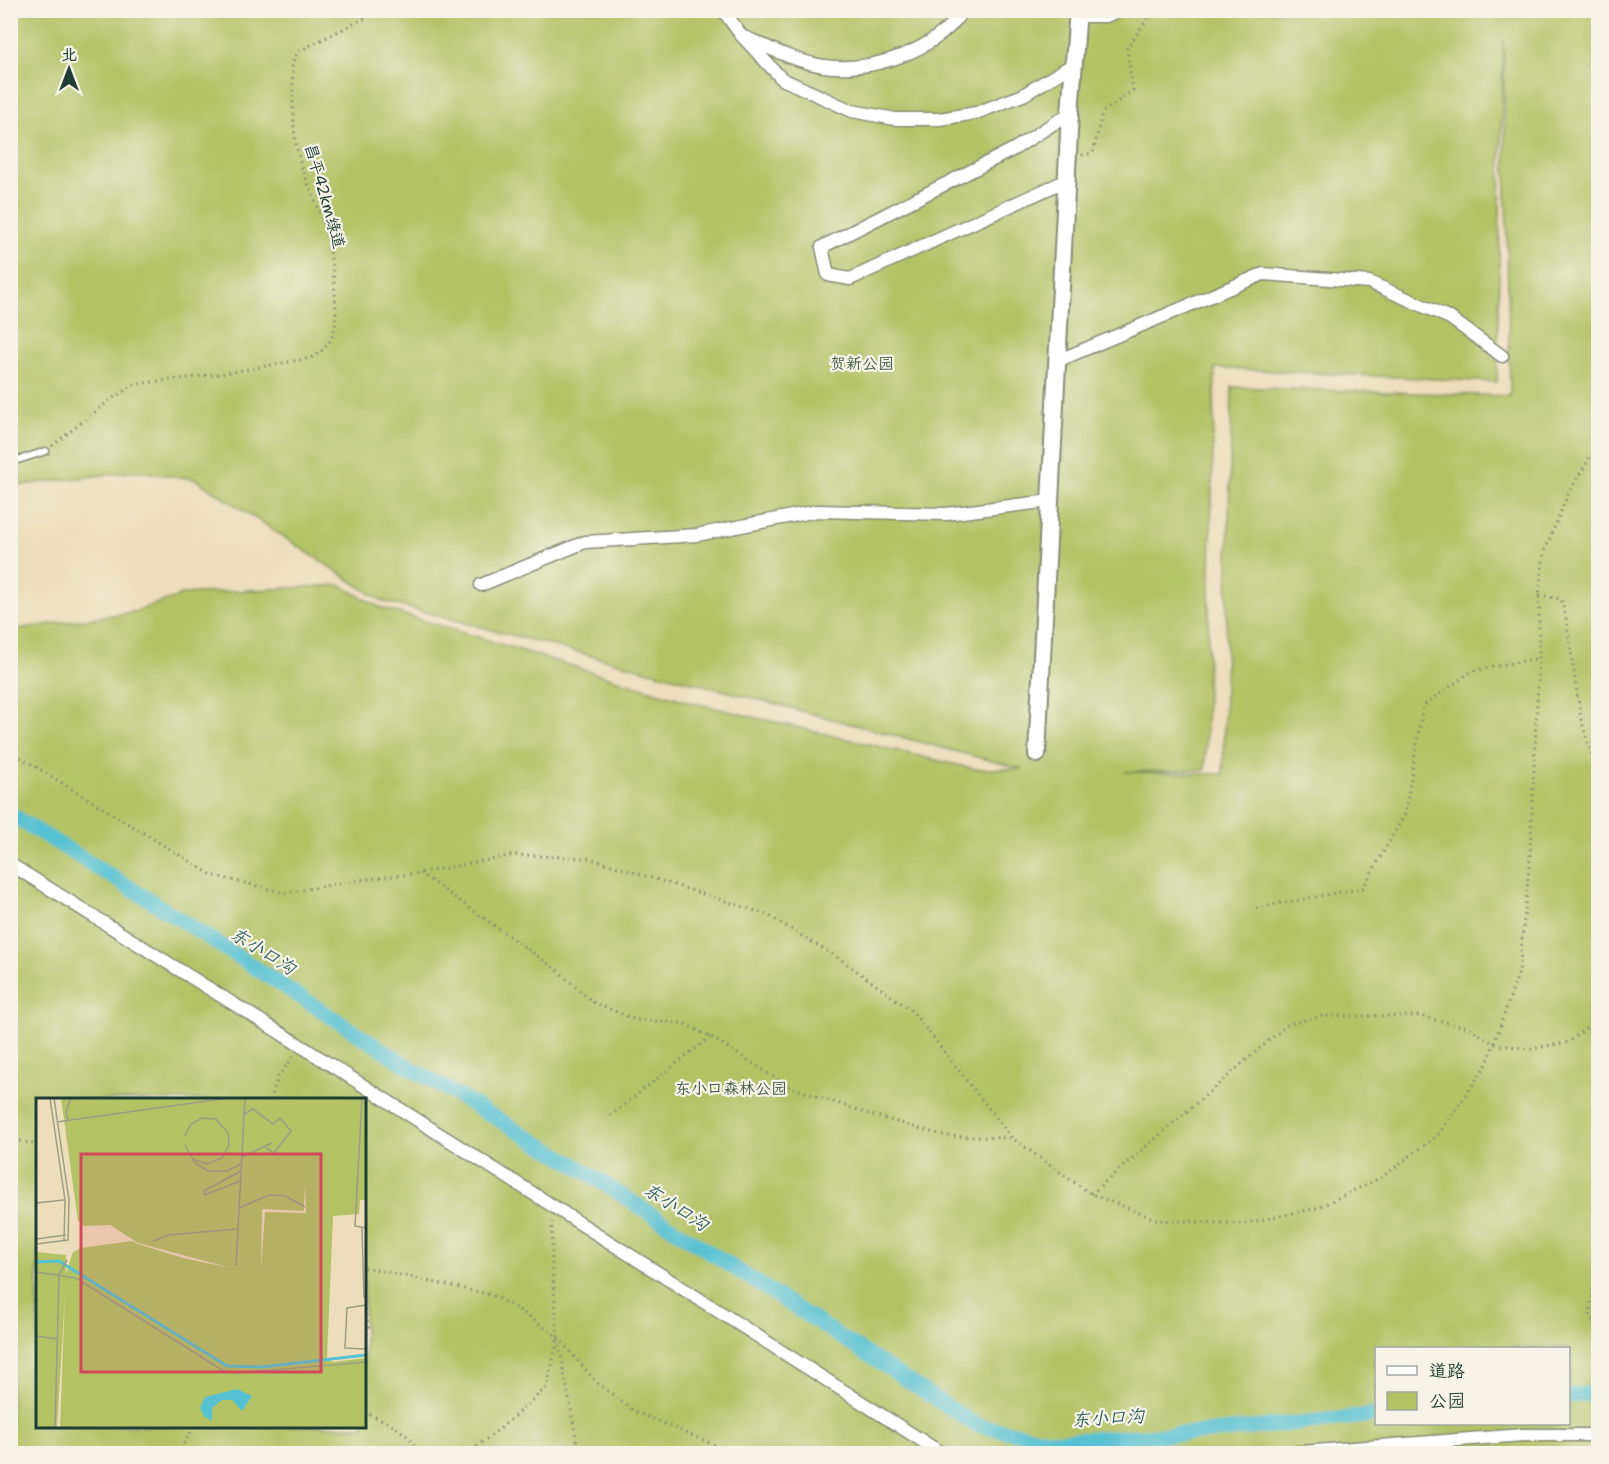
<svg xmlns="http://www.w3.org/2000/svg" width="1609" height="1464" font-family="'Shantell Sans','LXGW WenKai TC',sans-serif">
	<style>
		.green { fill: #b2c265; stroke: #68804c; stroke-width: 1.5; fill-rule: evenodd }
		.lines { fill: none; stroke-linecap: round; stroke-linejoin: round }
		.canal { stroke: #56c1d2; stroke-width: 15 }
		.lane-casing { stroke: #868d77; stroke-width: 9 }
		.street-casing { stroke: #868d77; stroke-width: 15 }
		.secondary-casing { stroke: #868d77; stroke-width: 20 }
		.path { stroke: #868d77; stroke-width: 3; stroke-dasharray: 1.5 4.5; stroke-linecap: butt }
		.lane { stroke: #fff; stroke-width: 6 }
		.street { stroke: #fff; stroke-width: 12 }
		.secondary { stroke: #fff; stroke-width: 16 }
		.labels { text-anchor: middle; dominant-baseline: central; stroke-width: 4.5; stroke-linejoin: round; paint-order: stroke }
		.street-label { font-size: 16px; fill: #1f3d34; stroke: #f7f3e8 }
		.park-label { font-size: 16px; fill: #3c583e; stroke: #f7f3e8 }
		.water-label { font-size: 18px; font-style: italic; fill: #2d5e5c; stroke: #f7f3e8 }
		.inset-river { fill: none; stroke: #56c1d2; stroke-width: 3 }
		.inset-road { fill: none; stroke: #9b9d84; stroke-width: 1.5 }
		.view { fill: #d1495b; fill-opacity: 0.15; stroke: #d1495b; stroke-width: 3 }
		.inset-edge { fill: none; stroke: #1f3d34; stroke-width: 3 }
	</style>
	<rect width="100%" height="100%" fill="#f7f3e8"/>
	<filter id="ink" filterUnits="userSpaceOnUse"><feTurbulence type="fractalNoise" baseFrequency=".0167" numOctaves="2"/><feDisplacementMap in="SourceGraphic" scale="12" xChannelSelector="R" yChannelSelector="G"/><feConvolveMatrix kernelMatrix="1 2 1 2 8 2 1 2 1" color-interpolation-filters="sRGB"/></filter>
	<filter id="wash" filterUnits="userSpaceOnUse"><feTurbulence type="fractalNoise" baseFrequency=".008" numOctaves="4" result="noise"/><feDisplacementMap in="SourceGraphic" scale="24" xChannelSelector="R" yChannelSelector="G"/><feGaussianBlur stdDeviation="1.35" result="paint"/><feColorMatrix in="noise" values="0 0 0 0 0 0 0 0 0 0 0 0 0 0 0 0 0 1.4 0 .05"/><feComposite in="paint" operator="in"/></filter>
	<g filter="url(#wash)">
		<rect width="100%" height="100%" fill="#edddba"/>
		<!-- green -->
		<path class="green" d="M11,11h1587v1442h-1587l-1,-823 124,-18 50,-18 156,-9 39,22 307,94 288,68h49l-641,-168 -187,-122 -59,-8 -121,15 -5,-4zM1503,39l7,357 -278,-9 -9,387 -98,-2 80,-2 10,-402 282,14zM38,1100h326v326h-326zM1376,1348h192v76h-192z"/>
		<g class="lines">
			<!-- canal -->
			<path class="canal" d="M10,814l143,88 258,166 166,98 399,259 79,16 159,-9 162,-17
				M1568,1396l30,-3"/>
		</g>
	</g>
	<g filter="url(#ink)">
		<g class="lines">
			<!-- lane casing -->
			<g class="lane-casing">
				<path id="lane" d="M10,458l8,2 28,-9"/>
			</g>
			<!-- street casing -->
			<g class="street-casing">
				<path id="street" d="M723,10l18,25 41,44 70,32 43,8h44l37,-6 47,-18 51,-31
					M1078,16h28l14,-6
					M747,38c24,11 50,24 77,28 42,6 93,-10 124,-38 6,-5 10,-12 15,-18
					M1067,180l-217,99 -22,-4 -6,-28 192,-98 56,-36
					M1057,361l206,-87 106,8 81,36 52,38
					M481,585l104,-43 112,-7 120,-24 129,3 104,-13
					M10,864l291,182 642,408
					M1276,1454l247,-19h75"/>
			</g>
			<!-- secondary casing -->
			<g class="secondary-casing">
				<path id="secondary" d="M1037,754l33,-641 8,-103"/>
			</g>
			<!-- path -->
			<path class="path" d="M1082,155l11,-2 9,-40 31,-23 -6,-42 27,-38
				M52,446l58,-46 25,-16 85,-10 91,-16c11,-6 19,-14 23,-27 6,-23 -4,-86 -11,-109 -7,-22 -18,-42 -24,-65 -8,-28 -5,-62 -7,-91l2,-8 5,-7 82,-41
				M1539,595l22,4 5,18 15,102 17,57
				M10,751l202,124 73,18 74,-13 61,-7 94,-18 75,3 177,56 77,47 69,50 100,127 79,56 67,26 85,4 74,-16 65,-31 56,-42 49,-71 32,-92 11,-114 9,-200v-63l5,-42 24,-59 30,-50
				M420,873l137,97 36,32 43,18 47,3 28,14 79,50 82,28 74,21 66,2
				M1256,908l107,-20 42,-74 18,-108 49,-35 67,-13
				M270,1100l8,-23 15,-20
				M610,1116l100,-79
				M10,1134l10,7 18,4
				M1091,1194l197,-170 35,-8h97l50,12 24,16 36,5 39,-7 29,-24
				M364,1267l128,28 32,18 34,24 38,45 38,29 102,43
				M1598,1273l-6,23 -2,22 8,6
				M364,1303l5,27 -5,8
				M558,1339l21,115
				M364,1412c21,9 46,18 54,42
				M177,1454l18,-28
				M467,1454l35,-27 45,-40 11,-50 -6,-69v-46"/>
			<!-- lane -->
			<use href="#lane" class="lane"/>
			<!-- street -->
			<use href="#street" class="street"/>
			<!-- secondary -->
			<use href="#secondary" class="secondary"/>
		</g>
	</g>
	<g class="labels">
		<!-- street labels -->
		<g class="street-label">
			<text transform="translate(325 196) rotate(74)">昌平42km绿道</text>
		</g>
		<!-- park labels -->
		<g class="park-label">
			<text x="862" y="363">贺新公园</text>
			<text x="731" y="1088">东小口森林公园</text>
		</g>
		<!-- water labels -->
		<g class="water-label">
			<text transform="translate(263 951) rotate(32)">东小口沟</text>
			<text transform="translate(676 1207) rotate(33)">东小口沟</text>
			<text transform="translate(1108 1418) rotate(-3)">东小口沟</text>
		</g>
	</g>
	<!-- overview -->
	<g transform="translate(36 1098)">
		<rect width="330" height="330" fill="#edddba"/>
		<path d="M25,0h305v102h-6l-1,14 -26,2 -6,142 6,4 33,-4v70h-306l5,-133 -8,133h-21v-176l30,3v18l7,-21 8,-4 51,-7 6,3 45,14 48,10 -93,-25 -28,-18 -26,1 -6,-5zM269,85l1,30 -41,-1 -4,57 1,-60 42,2z" fill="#b2c265" fill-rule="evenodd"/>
		<path d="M201,291l15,7 -10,15 -10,-11h-10l-10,8v13l-8,-5 -4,-8 5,-11z" fill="#56c1d2"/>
		<path class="inset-river" d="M0,164l23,-1 168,105 35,1 104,-12"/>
		<path class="inset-road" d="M14,0l15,102 -1,41M326,0l-7,128 11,2M208,16l9,-5 20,15 7,-6 11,13 -17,22 -8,-5M32,23l-2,-9 5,-14M21,24l171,-24M148,39l7,-13 11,-6 14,1 12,14 1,12 -7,13 -15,6 -15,-5M149,47l10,18 13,8h19l14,-7M206,59l30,-14M204,83l-35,14 -1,-4 37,-20M0,105l28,-3M203,110l30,-13 16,1 20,11M326,130l2,70M0,141l30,-4M117,143l15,-6 70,-6M0,146l32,-4 1,-40 -15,-102M200,168l9,-168M0,174l40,6 146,92 15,3 129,-11M330,207l-19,3 -2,40 21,1M0,238l21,3M19,330l4,-153 8,-15"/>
		<path class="view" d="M45,56h240v218h-240z"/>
		<rect width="330" height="330" class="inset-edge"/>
	</g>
	<!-- margin -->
	<rect width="1609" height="1464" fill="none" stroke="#f7f3e8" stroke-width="36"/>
	<!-- legend -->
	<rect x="1375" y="1347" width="195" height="78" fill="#f7f3e8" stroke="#a1aaa0" stroke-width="1.5"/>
	<rect x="1387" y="1366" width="30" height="9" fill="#ffffff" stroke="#a1aaa0" stroke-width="1.5"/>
	<text x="1429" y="1377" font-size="18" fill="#1f3d34">道路</text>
	<rect x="1387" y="1392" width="30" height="18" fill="#b2c265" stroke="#a1aaa0" stroke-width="1.5"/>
	<text x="1429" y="1407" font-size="18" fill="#1f3d34">公园</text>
	<!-- north arrow -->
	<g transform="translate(69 69)" stroke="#f7f3e8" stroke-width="4.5" paint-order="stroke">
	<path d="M0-4.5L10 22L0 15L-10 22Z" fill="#1f3d34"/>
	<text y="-9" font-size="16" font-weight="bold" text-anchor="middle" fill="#1f3d34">北</text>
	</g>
</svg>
